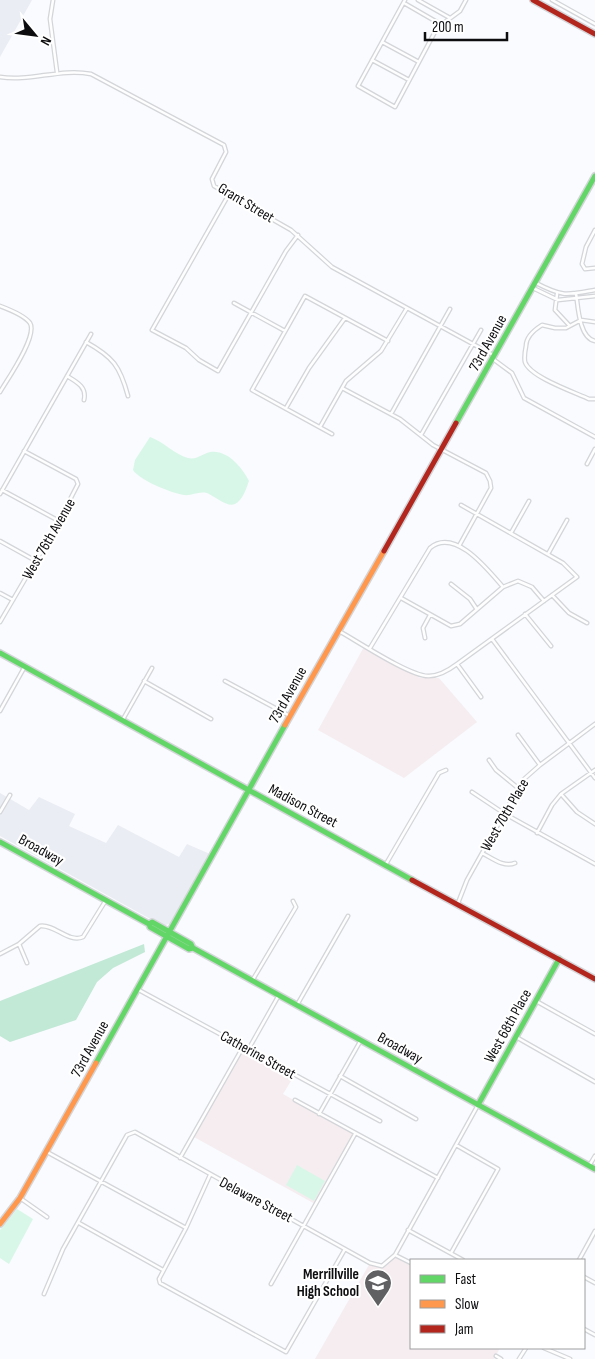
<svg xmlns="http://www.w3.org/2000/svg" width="595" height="1359" font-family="'Sofia Sans Condensed',sans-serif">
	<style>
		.built { fill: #ebedf4 }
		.education { fill: #f6edf0 }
		.green { fill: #d9f7e8 }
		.forest { fill: #c2e8d6 }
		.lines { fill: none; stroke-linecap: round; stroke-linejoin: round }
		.street-casing { stroke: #d3d5d8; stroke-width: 5 }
		.fast-casing { stroke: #d3d5d8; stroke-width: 8 }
		.slow-casing { stroke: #d3d5d8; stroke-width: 8 }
		.jam-casing { stroke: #d3d5d8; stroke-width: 8 }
		.street { stroke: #fefeff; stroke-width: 2.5 }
		.fast { stroke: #63d668; stroke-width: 5 }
		.slow { stroke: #ff974d; stroke-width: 5 }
		.jam { stroke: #b3261e; stroke-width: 5 }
		.labels { text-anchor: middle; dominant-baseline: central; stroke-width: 4.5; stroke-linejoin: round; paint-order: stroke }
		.street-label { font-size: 15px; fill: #0d0d10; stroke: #fff }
		.poi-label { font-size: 15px; font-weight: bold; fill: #0d0d10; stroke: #fff; text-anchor: end }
	</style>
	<rect width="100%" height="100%" fill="#f9fbfe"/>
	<!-- built -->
	<path class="built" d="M0,0h32l-32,57z
		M0,793l29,17 10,-13 36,17 -6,12 37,17 12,-18 61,32 8,-13 23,10 -39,69 -8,3 -163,-90z"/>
	<!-- education -->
	<path class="education" d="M365,645l55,33h19l38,44 -73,56 -86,-48z
		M244,1048l50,28 -11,18 70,40 -38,70 -121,-67z
		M398,1256l13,7v85h89l-6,11h-179l55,-96 12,3z"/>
	<!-- green -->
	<path class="green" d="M150,437c14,5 24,17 38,21 9,2 14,-4 22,-6 17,-3 33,16 39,29 -3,8 -6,19 -14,23 -7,4 -21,-8 -28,-11 -9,-2 -15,3 -23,2 -13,-2 -45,-15 -51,-25l2,-10z
		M297,1165l28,16 -11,20 -28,-16z
		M17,1209l16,10 -24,45 -9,-6v-28z"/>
	<!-- forest -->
	<path class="forest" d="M144,944l1,8 -32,16 -16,14 -21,38 -66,22 -10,-6v-35z"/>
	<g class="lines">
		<!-- street casing -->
		<g class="street-casing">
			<path id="street" d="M53,0l-3,19 7,53
				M405,0l-47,86 37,21 42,-79 23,-17 6,-11
				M418,0l32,18
				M552,0l43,24
				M404,3l38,22
				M382,42l37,20
				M372,60l37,20
				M0,77c30,5 60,-9 91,-3l133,71 2,7 -14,27 2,7 77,44 41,37 163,89
				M229,194l-77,136 34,18 13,12 19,11 68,-120 12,-16
				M595,230l-9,17 -4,17 3,5 10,-1
				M536,283c27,14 30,12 59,7
				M533,288l25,12 37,-4
				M576,293c2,13 3,45 19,48
				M557,294l-2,16 14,15
				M234,303l51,28
				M0,306c8,3 25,10 30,17 8,13 -23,57 -30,69
				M595,322l-14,-2 -15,8h-11l-13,-3c-8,5 -16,12 -16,21 -1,5 -2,11 -1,16 5,15 49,30 64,37h6
				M86,342c27,15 34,24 42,54
				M493,359l19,14 12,25 71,39
				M67,376c10,6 20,11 17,24
				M342,388l58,31 33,26 53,28 4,8 1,7 -32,58
				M286,408l23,-40 36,-50
				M391,414l59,-105
				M320,427l26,-46 35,-30 26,-43
				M332,434l-80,-44 53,-94 83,45
				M421,435l60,-105
				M587,464l8,-15
				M2,490l57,31
				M0,494l91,-160
				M511,533l18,-32
				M0,541l36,20
				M548,554l19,-34
				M451,584l19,15 6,9
				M0,593l13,7
				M552,595l17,18 18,10
				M401,598l50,28 9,-2 43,-37 15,-6 14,6 12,14
				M525,614l26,32
				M0,622l59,-101 19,-37 -2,-5 -52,-28
				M339,631c18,10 72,46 90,45 10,0 20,-6 28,-12l120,-87 -14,-14 -102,-58
				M425,638l-2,-10 7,-13
				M492,639l103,139
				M370,648l60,-100c25,-21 58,22 73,39
				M457,664l24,33
				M144,681l67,38
				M225,681l65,35
				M0,711l24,-43
				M122,721l30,-53
				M518,735l22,30
				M489,760l7,10 22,18
				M472,792l33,22 90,50
				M561,794l16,18 18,12
				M0,812l10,-17
				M537,833l15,-28 9,-11 34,-24
				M482,853c10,5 22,15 33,10
				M386,864l53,-91 7,-3
				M458,903l9,-23 56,-100 17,-15 55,-41
				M19,944l8,19
				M0,954l19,-10 21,-18c15,-2 28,17 43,11l23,-37
				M252,981l44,-74 -3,-6
				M137,989l243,132
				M536,1001l59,33
				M297,1005l51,-89
				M516,1037l79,45
				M248,1050l31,-55
				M340,1076l76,43
				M295,1100l143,78
				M319,1114l42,-74
				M47,1152l139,76
				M180,1158l63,-111
				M589,1166l6,-10
				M210,1175l-24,53 -27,51 1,4 126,69 59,-103
				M20,1198l27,19
				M79,1223l84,47
				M408,1230l55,30
				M451,1253l47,-84 -42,-24
				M395,1255l16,8
				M579,1260l16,-29
				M584,1277l11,6
				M271,1284l84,-150
				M44,1294l19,-45 64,-114 8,-3 235,131 12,3 13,-11 83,-150
				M584,1329l11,6
				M544,1348l26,11
				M496,1356l5,3
				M519,1359l7,-11"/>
		</g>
		<!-- fast casing -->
		<g class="fast-casing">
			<path id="fast" d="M456,423l139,-247
				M0,653l412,227
				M0,842l149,82 1,3 39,22 4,-1 402,221
				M149,924l3,-2 39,22 2,4
				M96,1063l189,-338
				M478,1105l81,-146"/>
		</g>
		<!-- slow casing -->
		<g class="slow-casing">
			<path id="slow" d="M285,725l99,-174
				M0,1224l20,-26 76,-135"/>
		</g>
		<!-- jam casing -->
		<g class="jam-casing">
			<path id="jam" d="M533,0l62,34
				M384,551l72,-128
				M412,880l183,99"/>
		</g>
		<!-- street -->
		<use href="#street" class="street"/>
		<!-- fast -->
		<use href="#fast" class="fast"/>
		<!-- slow -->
		<use href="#slow" class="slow"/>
		<!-- jam -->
		<use href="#jam" class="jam"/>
	</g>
	<!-- icons -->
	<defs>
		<g id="school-pin" transform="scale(1.4375)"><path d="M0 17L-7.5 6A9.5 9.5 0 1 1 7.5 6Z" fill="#606063" stroke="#fff"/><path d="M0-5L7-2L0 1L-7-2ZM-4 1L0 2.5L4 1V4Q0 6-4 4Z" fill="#fff"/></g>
	</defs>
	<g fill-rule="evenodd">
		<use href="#school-pin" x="378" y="1283"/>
	</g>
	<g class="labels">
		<!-- street labels -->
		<g class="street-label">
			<text transform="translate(246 203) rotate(31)">Grant Street</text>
			<text transform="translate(488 343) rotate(-61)">73rd Avenue</text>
			<text transform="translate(49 539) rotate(-60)">West 76th Avenue</text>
			<text transform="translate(288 695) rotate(-61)">73rd Avenue</text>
			<text transform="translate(303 806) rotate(28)">Madison Street</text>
			<text transform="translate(505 815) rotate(-60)">West 70th Place</text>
			<text transform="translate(41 850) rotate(29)">Broadway</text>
			<text transform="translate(508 1026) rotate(-61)">West 68th Place</text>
			<text transform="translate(400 1048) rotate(29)">Broadway</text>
			<text transform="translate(90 1049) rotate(-61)">73rd Avenue</text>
			<text transform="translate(258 1055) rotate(29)">Catherine Street</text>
			<text transform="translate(256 1200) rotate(28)">Delaware Street</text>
		</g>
		<!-- poi labels -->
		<g class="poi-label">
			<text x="359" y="1274">Merrillville<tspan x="359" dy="17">High School</tspan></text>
		</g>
	</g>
	<!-- legend -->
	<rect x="410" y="1259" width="175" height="90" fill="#ffffff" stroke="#9e9e9f"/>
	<rect x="420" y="1275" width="25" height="8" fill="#63d668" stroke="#9e9e9f"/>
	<text x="455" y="1284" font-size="15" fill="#0d0d10">Fast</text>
	<rect x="420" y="1300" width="25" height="8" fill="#ff974d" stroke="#9e9e9f"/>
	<text x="455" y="1309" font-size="15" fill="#0d0d10">Slow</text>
	<rect x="420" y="1325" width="25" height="8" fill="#b3261e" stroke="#9e9e9f"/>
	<text x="455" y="1334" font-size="15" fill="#0d0d10">Jam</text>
	<!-- north arrow -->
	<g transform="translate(35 35) rotate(119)" stroke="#ffffff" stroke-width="4" paint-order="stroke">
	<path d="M0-4L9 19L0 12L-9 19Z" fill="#0d0d10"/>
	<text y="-8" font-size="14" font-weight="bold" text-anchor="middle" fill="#0d0d10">N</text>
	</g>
	<!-- scale -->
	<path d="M425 32v8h82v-8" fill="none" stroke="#0d0d10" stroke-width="2.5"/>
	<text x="432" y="32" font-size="15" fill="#0d0d10" stroke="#ffffff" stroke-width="4" paint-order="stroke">200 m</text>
</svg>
